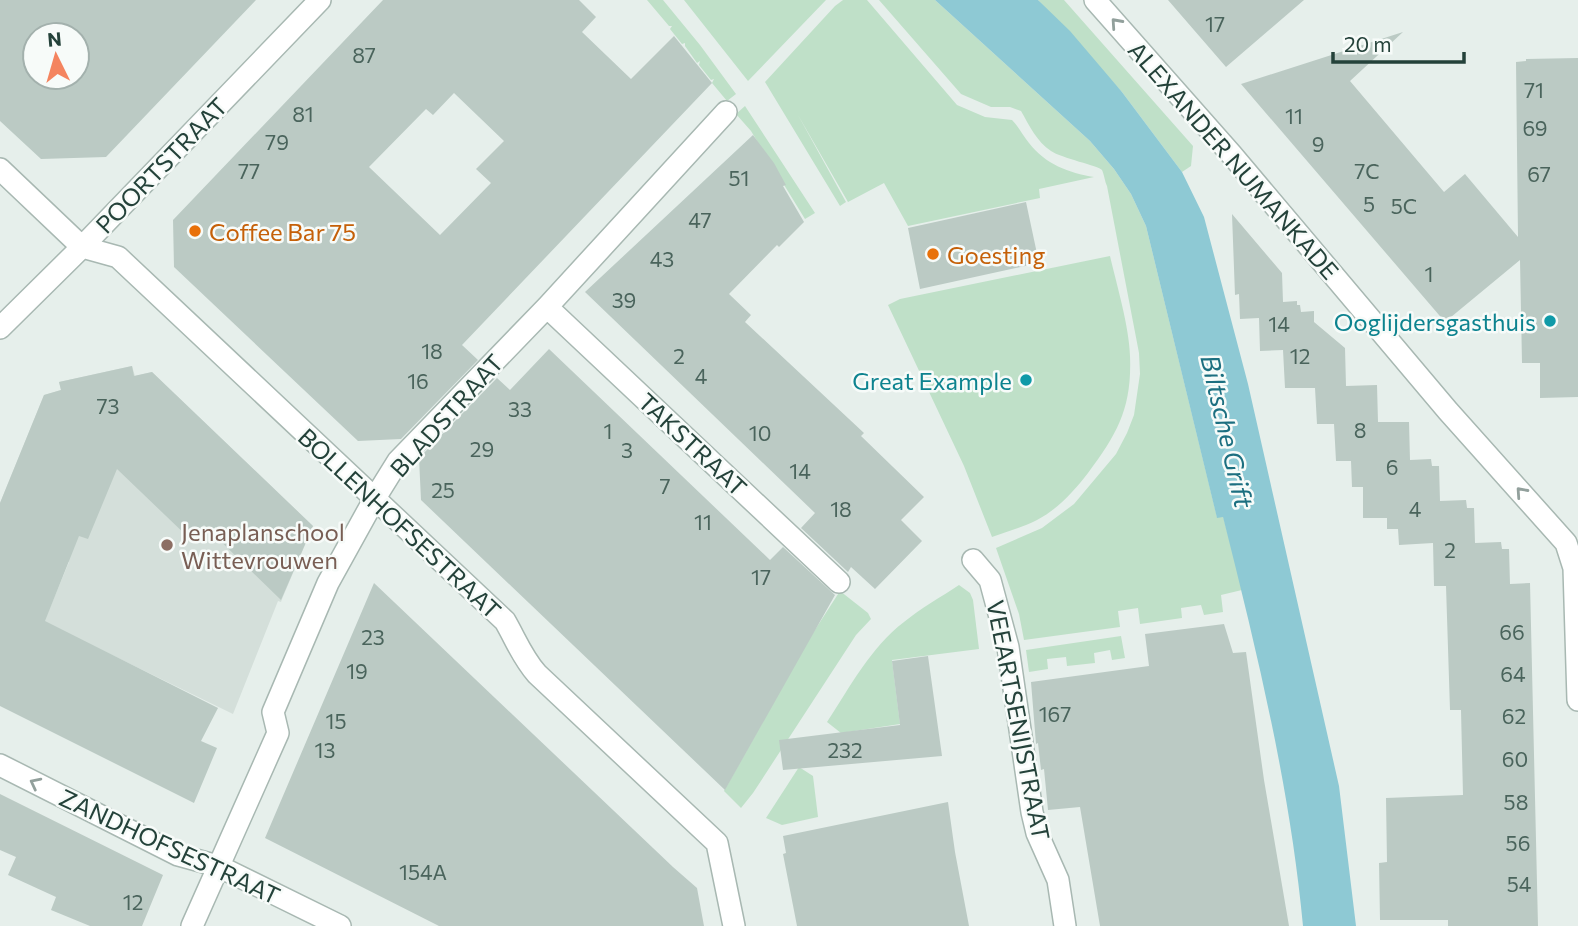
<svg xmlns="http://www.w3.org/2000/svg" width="1578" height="926" font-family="Commissioner,sans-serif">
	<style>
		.built { fill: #d4dfda }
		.green { fill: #bfe0c8 }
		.water { fill: #8ec9d4 }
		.building { fill: #bbcac4; fill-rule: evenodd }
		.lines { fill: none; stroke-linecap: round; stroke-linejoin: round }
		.minor-casing { stroke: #a8b8b2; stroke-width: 24 }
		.minor { stroke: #fff; stroke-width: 21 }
		.oneway { stroke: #92a09c }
		.food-dot { fill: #e8710a; stroke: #f7fbf9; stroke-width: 2.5 }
		.culture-dot { fill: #0f9aa8; stroke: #f7fbf9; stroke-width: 2.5 }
		.education-dot { fill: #8d6e63; stroke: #f7fbf9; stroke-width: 2.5 }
		.labels { text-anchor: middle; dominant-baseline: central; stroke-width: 5; stroke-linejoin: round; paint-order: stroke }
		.number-label { font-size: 21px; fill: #4a645c }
		.street-label { font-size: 24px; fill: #24423a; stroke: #f7fbf9 }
		.food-label { font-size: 24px; fill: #c56008; stroke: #f7fbf9; text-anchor: start }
		.culture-label { font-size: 24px; fill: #0d838f; stroke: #f7fbf9; text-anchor: end }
		.education-label { font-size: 24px; fill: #785e54; stroke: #f7fbf9; text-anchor: start }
		.water-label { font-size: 26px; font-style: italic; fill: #1c6f80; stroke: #f7fbf9 }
	</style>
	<rect width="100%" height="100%" fill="#e6efeb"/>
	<!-- built -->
	<path class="built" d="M132,366l3,10 17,-4 161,154 -31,73 -1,3 -3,-1 -45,113 -189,-92 25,-60 -69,-30v-29l44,-108 17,-5 -2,-8z"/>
	<!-- green -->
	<path class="green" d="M647,0h16l37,45 36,49 -9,7 -15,-18 2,-4 -3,1 -12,-15 1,-4 -3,2 -12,-17v-3l-3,1 -12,-15 2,-3h-3z
		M684,0h142l-78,81z
		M843,0h24l90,105 28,12 27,3c7,7 11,16 17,23 16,21 40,30 65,34l-55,12 1,9 -132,28 -24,-43 -36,19 -50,-87 48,87 -6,4 -75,-124 70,-76z
		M879,0h56l155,141 24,28 17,25 15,32 71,291 6,-1 19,72v2l-21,5 2,17 -19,3 -3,-10 -20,3 1,10 -42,6 -2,-16 -20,3 2,16 -96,13 -5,-26 -23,-66 46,-20 32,-24 42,-50 11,-21 7,-18 6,-41 -1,-21 -32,-167c-2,-4 -3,-12 -5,-16 -3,-4 -41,-12 -51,-19 -14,-9 -22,-26 -30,-40l-11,-4h-19l-30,-13z
		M1038,0h26l129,146 -2,20 -9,6 -60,-80z
		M745,106l70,107 -10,6 -54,-88 -15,-17z
		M1110,256c7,30 19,70 20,100 2,51 -12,77 -42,117 -14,18 -30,36 -51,47 -14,7 -30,12 -45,17l-28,-71 -76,-161 12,-6z
		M959,585l11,8 3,7 6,49 -87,11 8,64 -59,9 -14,-11c23,-35 44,-75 77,-100 17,-14 37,-25 55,-37z
		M840,591l28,22 3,6 -15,16 -103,158 -12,15 -17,-17 87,-155z
		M1121,636l4,22 -13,2 -2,-10 -16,3 1,10 -28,3 -1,-9 -19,2 1,10 -19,3 -3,-22z
		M799,767l14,9 5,41 -36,8 -16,-7z"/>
	<!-- water -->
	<path class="water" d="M935,0h103l32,31 52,61 60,80 22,45 44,167 91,402 17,140h-53c-13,-139 -46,-274 -80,-409l-6,1 -71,-292 -15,-32 -17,-25 -24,-28z"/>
	<!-- building -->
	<path class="building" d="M0,0h256l-150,157 -65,2 -41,-38zM35,35h42v42h-42z
		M383,0h196l17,17 -14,15 49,47 43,-43 38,47 -250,262 16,15 -77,79 -43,2 -184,-174 -1,-47zM454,93l50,48 -28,28 15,14 -51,52 -71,-68 57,-58 7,6z
		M1168,0h136l-78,67z
		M1403,32l-53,49 94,111 21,-18 53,63 -2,-175 10,-1v-2l52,-1v339l-38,1v-35h-18l-2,-103 -75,62 -204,-238z
		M753,135l21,28 12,22 -3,1 21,36 -25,25 -2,-2 -48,49 22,21 -6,7 119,111 -3,3 63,61 -23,23 21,21 -47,48 -24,-22 -3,5 -47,-44 14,-15 -230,-221z
		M1026,202l13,61 -119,26 -12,-61z
		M1232,214l50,59 1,29 14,-1v4h3l1,7 13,-1v11l31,26 1,38 31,-1 1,37h31l1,38 21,-1 1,7h7l1,35 26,-1 1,8h7l1,35 26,-1 1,7h7l1,35 20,-1 8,343h-90v-6h-68l-1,-57 8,-1 -1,-64 77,-3 -2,-85h-11l-4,-124h-12l-1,-43 -34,2 -1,-16h-11v-11h-24v-31h-11l-1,-26h-15l-2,-37h-17l-2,-36h-30l-2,-38 -23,1 -1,-33 -19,1 -1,-25 -4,1z
		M549,349l221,211 13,-13 52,48 -110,195 -304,-290 -2,-42 78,-80 13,12z
		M132,366l2,10 18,-4 161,154 -32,74 -77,-75 -14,14 -73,-70 -29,70 -9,-3 -34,85 173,87 -17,33 16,7 -23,55 -194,-97v-203l44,-108 17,-5 -2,-8z
		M374,583l299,284 24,21 7,38h-265l-174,-88z
		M1224,624l9,29 13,-1 18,128 25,146h-189l-20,-119 -32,3 -4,-41 -3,1 -3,-27 -2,1 -5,-62 118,-16 -4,-32z
		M928,656l14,100 -159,14 -4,-30 121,-15 -8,-64z
		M0,794l163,81 -21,51h-52l-39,-16 5,-13 -48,-22 8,-18 -16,-7z
		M948,802l7,50 14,74h-172l-14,-72 3,-1 -3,-17z"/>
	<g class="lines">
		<!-- minor casing -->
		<g class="minor-casing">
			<path id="minor" d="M1095,0l137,155 216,256 118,132 8,25 4,132
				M0,169l82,78 36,10 387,364c11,19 17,36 32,53l180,169 17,83
				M547,307l292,275
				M0,328l82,-81 238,-247
				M973,560l17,20 18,67 24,165 5,21 21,47 7,46
				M0,765l178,90 40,11 122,60
				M192,926l86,-193 -5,-21 55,-129 47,-85 23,-37 149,-154 179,-195"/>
		</g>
		<!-- minor -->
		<use href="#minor" class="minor"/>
	</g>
	<!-- one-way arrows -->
	<defs><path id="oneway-chevron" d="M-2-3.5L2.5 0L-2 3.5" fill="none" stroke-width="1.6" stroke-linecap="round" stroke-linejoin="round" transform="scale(1.75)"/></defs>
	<g class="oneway">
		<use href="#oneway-chevron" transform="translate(1116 23) rotate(-132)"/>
		<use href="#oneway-chevron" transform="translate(1521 492) rotate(-132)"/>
		<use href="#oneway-chevron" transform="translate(35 783) rotate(-153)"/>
	</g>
	<!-- markers -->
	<g class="food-dot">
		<circle cx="195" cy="231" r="7"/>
		<circle cx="933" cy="254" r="7"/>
	</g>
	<g class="culture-dot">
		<circle cx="1550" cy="321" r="7"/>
		<circle cx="1026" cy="380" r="7"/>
	</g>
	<circle class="education-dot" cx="167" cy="545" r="7"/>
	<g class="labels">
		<!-- number labels -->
		<g class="number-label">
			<text x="1215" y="23">17</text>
			<text x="364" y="54">87</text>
			<text x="1534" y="89">71</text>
			<text x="303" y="113">81</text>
			<text x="1294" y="115">11</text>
			<text x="1535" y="127">69</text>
			<text x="277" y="141">79</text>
			<text x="1318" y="143">9</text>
			<text x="249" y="170">77</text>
			<text x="1367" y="170">7C</text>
			<text x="1539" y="173">67</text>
			<text x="739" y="177">51</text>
			<text x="1369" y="203">5</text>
			<text x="1404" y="205">5C</text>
			<text x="700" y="219">47</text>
			<text x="662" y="258">43</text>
			<text x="1429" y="273">1</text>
			<text x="624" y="299">39</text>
			<text x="1279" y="323">14</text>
			<text x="432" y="350">18</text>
			<text x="679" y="355">2</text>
			<text x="1300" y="355">12</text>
			<text x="701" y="375">4</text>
			<text x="418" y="380">16</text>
			<text x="108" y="405">73</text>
			<text x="520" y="408">33</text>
			<text x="1360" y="429">8</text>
			<text x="608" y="430">1</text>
			<text x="760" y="432">10</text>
			<text x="482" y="448">29</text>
			<text x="627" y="449">3</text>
			<text x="1392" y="466">6</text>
			<text x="800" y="470">14</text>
			<text x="665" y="485">7</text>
			<text x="443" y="489">25</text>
			<text x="841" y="508">18</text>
			<text x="1415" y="508">4</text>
			<text x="703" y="521">11</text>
			<text x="1450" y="549">2</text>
			<text x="761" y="576">17</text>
			<text x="1512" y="631">66</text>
			<text x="373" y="636">23</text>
			<text x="357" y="670">19</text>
			<text x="1513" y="673">64</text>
			<text x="1055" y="713">167</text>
			<text x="1514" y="715">62</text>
			<text x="336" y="720">15</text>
			<text x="325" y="749">13</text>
			<text x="845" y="749">232</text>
			<text x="1515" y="758">60</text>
			<text x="1516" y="801">58</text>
			<text x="1518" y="842">56</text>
			<text x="423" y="871">154A</text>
			<text x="1519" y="883">54</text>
			<text x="133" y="901">12</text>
		</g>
		<!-- street labels -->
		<g class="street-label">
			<text transform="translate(1234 160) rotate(49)">ALEXANDER NUMANKADE</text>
			<text transform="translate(161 165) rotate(-46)">POORTSTRAAT</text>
			<text transform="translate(446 415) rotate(-48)">BLADSTRAAT</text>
			<text transform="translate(693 444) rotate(43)">TAKSTRAAT</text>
			<text transform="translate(400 523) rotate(43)">BOLLENHOFSESTRAAT</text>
			<text transform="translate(1019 720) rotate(79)">VEEARTSENIJSTRAAT</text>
			<text transform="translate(170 846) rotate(25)">ZANDHOFSESTRAAT</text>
		</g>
		<!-- food labels -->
		<g class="food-label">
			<text x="209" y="231">Coffee Bar 75</text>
			<text x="947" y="254">Goesting</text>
		</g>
		<!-- culture labels -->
		<g class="culture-label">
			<text x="1536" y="321">Ooglijdersgasthuis</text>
			<text x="1012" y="380">Great Example</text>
		</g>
		<!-- education labels -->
		<g class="education-label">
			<text x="181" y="531">Jenaplanschool<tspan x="181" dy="28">Wittevrouwen</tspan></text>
		</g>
		<!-- water labels -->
		<g class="water-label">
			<text transform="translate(1228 431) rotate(77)">Biltsche Grift</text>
		</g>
	</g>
	<!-- north arrow -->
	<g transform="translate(56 56) rotate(355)"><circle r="33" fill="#f7fbf9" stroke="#a3b1ad" stroke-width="2"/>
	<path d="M0-5L12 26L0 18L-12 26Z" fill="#f4845f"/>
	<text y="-10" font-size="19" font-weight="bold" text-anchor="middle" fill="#24423a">N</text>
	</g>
	<!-- scale -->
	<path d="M1333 52v10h131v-10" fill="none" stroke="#24423a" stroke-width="3.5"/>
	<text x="1344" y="52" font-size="21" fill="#24423a" stroke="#f7fbf9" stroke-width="5" paint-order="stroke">20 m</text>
</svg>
